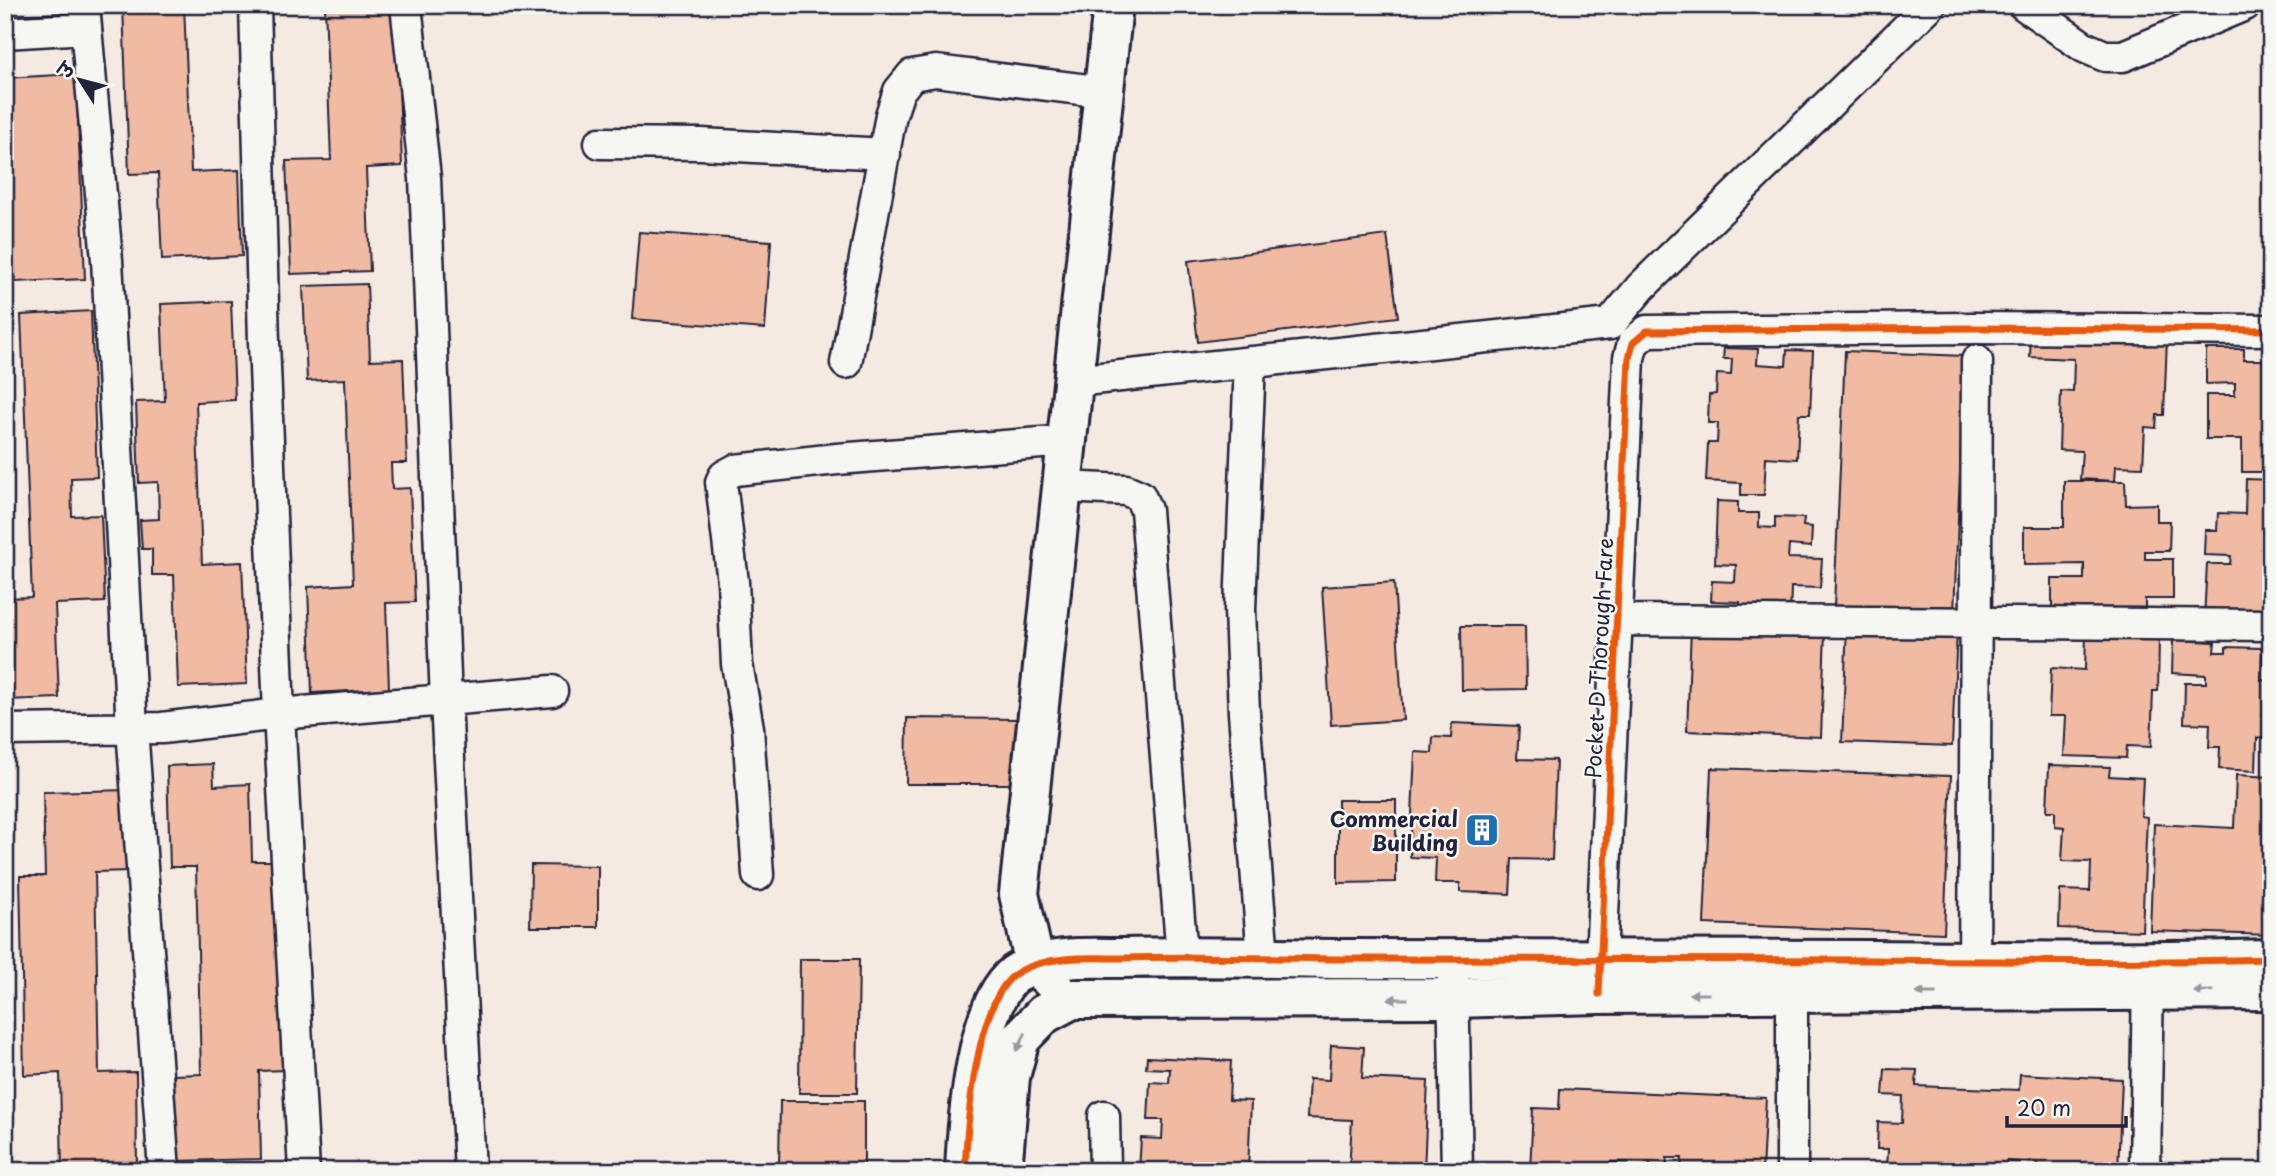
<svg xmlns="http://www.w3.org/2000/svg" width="2276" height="1176" font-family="'Playpen Sans','Playpen Sans Deva',sans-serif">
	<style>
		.building { fill: #f0baa3; stroke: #22223b; stroke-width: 2 }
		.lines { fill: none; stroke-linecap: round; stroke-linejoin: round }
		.street-casing { stroke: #22223b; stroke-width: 35 }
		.secondary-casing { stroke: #22223b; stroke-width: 44 }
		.street { stroke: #f6f6f2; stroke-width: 30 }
		.secondary { stroke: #f6f6f2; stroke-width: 38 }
		.cycleway-casing { stroke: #f6f6f2; stroke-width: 11 }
		.cycleway { stroke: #e8590c; stroke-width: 7 }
		.oneway { fill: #9797a0 }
		.labels { text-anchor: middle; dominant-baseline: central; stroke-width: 5; stroke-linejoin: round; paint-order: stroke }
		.street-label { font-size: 21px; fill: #22223b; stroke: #f6f6f2 }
		.poi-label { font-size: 21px; font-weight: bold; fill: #22223b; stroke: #f6f6f2; text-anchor: end }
	</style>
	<rect width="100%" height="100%" fill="#f5eae2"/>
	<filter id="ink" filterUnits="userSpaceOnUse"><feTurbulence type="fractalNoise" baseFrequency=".0143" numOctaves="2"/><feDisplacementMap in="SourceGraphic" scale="14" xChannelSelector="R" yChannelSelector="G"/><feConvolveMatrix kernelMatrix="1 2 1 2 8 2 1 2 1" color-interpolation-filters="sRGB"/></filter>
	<g filter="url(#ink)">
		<!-- building -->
		<path class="building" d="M123,5h61l7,167 48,-2 3,86 -80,4 -4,-87 -29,1z
			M325,5h71l6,161 -36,2 4,103 -79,3 -5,-113 45,-1z
			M76,74l9,205 -70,3 -4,-105h-6v-99z
			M639,232l132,9 -6,88 -133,-10z
			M1387,235l11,82 -200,25 -10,-81z
			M367,284l3,76 33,-1 4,104h-16l1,26 18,-1 5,114 -29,1 3,86 -77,4 -4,-106 45,-3 -8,-205 -38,2 -4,-95z
			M231,301l4,99 -39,2 6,162 40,-2 5,122 -69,3 -4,-112h-22v-26h-10l-2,-29 19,-1 -1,-37 -19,1 -3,-81 29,-1 -4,-97z
			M91,311l6,166 -26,1 1,38 29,-1 4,87 -50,2 4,94 -54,2v-102l27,-1 -11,-282z
			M2031,333l136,5 -3,77h-7l-1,13 -11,-1 -2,40 -27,-1 -1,15 -35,-2 2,-28 -23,-1 2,-59 12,1 1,-33 -44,-2z
			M1724,348l34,1 -1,15 29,2 1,-16 26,1 -3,63h-11l-2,45 -31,-2 -2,38h-23v-12l-35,-2 2,-38h9l1,-20h-10l1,-28 7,-1 1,-20 14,1 1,-16h-9z
			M2206,349h38v11h27v112h-29v-33h-36v-44h29v-12l-29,1z
			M1845,351l120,5 -11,256 -120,-5z
			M2246,479l25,1v140l-67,-2 3,-54h23l1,-8 -27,-1 1,-25h12l1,-17 27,1z
			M2064,481h61l1,24 31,-1v17h13l-1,30h-24v8h28v40h-28v11l-93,12v-43h32v-15l-60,1v-38h40z
			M1717,501l21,1v11h21v14l16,1v-11l29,1 -1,8 9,1 -1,20 -22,-2 -1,13 34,1 -2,29 -29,-1 -1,34 -51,-2 1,-17 -29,-1 1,-20 23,1 1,-17 -21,-1z
			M1394,582l9,138 -72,5 -9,-138z
			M1847,625l110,4 -5,117 -110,-4z
			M1461,626h64l1,63 -64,1z
			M1691,627l134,5 -4,105 -134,-6z
			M2086,635l73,3 -1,53h-5l-2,56 -24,-1 -1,12 -62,-2 2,-40h-17l2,-48 34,2z
			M2173,640l42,2 -1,10h12v-5l36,1 -1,32 10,1v57h-14l-1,33 -37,-2 1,-22h-11l1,-23 -26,-1 1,-40h21v-8l-34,-2z
			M907,718l115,1 -1,65h-115z
			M1452,723l67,3 -2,33 39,1 -4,100 -40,-1 -2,35 -50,-2v-9h-25l1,-25 -26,-1 5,-105 17,1 1,-16 18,1z
			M213,764l1,22 36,-2 2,77h28l5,209 -26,1 2,88 -85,2 -2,-86 27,-1 -5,-207h-26l-3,-101z
			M2049,765l61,2 -1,9 34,2 -2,38 6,1 -5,114 -83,-3 1,-38 30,1 1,-29 -29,-1 2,-34 -9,-1v-15h-8z
			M1711,768l240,8 -7,157 -240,-9z
			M2236,775l35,2v158l-121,-4 4,-107 80,4z
			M129,790l1,81 -35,1 4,201 37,-1 1,99h-75l-2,-98 -36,2 -4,-199h25l-2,-84z
			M1338,800h58v82l-58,1z
			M531,865l67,1v61h-68z
			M800,959h59l-2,134h-58z
			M1331,1045l33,2 -2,31 66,3 -4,90h-75l3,-51 -45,-2 2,-39 20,1z
			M1147,1057l84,4 -2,39 22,1 -3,70h-109l2,-33 21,1 1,-19h-15l2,-38 19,1 1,-14 -24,-1z
			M1885,1069l32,1 -1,16 103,4 1,-16 102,5 -4,92h-80v-8l-31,-2 -1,10h-130v-3l11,1 1,-20h-11l1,-27 24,1 1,-27 -20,-1z
			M1560,1089l206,9 -4,73h-23v-5l-17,-1v6h-41l1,-13h-15l-1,13h-17l1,-8 -39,-1v9h-81l3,-63 26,1z
			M780,1101h84v68l-85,-1z
			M2204,1166l51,3v2h-51z"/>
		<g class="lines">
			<!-- street casing -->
			<g class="street-casing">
				<path id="street" d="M84,5l23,255 25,468 32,443
					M255,5l9,337 15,372 25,457
					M406,5l19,173 21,523 24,470
					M2024,5l60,42 21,9h18l122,-51
					M5,33l81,-5
					M600,143l101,1 184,10
					M1250,362l-10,247 4,104 19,245
					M846,363l45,-248 8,-24 13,-16 24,-4 168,21
					M1074,381l536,-57 31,-37 289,-282
					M1063,487l63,3 14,6 6,14 36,446
					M1617,620l654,5
					M5,730l157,-2 117,-14 273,-23
					M758,875l-10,-147 -11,-64 -4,-82 -12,-100 3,-6 11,-6 102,-11 230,-18
					M1453,979l4,192
					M1600,980l29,-622 4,-15 14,-12 327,-3 297,2
					M1974,980l3,-619
					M1104,1116l1,55
					M1792,1171v-199
					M2145,1171l3,-199"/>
			</g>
			<!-- secondary casing -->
			<g class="secondary-casing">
				<path id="secondary" d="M1052,981l-17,-16 -16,-71 94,-889
					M965,1171c2,-46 11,-177 55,-200 30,-16 69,-13 102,-13 71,-2 142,0 213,1 180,1 359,1 538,1 133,1 265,3 398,-1
					M1002,1171l8,-94 10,-38 24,-25 28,-15 381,-1 146,-4 672,-4"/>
			</g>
			<!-- street -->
			<use href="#street" class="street"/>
			<!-- secondary -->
			<use href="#secondary" class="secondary"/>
			<!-- cycleway casing -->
			<g class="cycleway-casing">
				<path id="cycleway" d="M1599,994l30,-636 4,-15 14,-12 327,-3 297,2
					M965,1171c2,-46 11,-177 55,-200 30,-16 69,-13 102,-13 71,-2 142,0 213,1 180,1 359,1 538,1 133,1 265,3 398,-1"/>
			</g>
			<!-- cycleway -->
			<use href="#cycleway" class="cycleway"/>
		</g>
		<!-- one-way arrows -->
		<defs><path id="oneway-solid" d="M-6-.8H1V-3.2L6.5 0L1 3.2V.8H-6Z" transform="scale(1.75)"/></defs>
		<g class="oneway">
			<use href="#oneway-solid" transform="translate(2203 991) rotate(179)"/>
			<use href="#oneway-solid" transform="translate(1926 993) rotate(180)"/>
			<use href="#oneway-solid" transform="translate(1699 994) rotate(180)"/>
			<use href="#oneway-solid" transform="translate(1398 999) rotate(180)"/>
			<use href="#oneway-solid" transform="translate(1021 1042) rotate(117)"/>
		</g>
	</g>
	<!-- icons -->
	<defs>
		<g id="building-square" transform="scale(1.75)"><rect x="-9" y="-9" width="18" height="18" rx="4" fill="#1f6fb2" stroke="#f6f6f2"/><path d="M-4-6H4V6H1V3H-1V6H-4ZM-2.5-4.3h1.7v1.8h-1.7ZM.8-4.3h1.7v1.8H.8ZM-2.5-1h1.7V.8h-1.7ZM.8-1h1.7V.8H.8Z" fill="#fff"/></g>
	</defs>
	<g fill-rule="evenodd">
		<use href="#building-square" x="1482" y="830"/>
	</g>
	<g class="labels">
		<!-- street labels -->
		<g class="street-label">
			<text transform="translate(1598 658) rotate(-87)">Pocket D Thorough Fare</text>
		</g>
		<!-- poi labels -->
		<g class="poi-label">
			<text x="1458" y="818">Commercial<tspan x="1458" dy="24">Building</tspan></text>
		</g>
	</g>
	<!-- margin -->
	<rect width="2276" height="1176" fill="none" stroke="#f6f6f2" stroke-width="28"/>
	<rect x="14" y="14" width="2248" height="1148" fill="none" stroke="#22223b" stroke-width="2.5" filter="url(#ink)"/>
	<!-- north arrow -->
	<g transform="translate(80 80) rotate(306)" stroke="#f6f6f2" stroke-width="5" paint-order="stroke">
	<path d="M0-5L12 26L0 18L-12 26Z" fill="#22223b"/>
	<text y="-10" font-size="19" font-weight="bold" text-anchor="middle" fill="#22223b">उ</text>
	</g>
	<!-- scale -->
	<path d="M2007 1116v10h119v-10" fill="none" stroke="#22223b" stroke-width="3.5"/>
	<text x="2017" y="1116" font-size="21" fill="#22223b" stroke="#f6f6f2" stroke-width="5" paint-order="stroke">20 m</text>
</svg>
